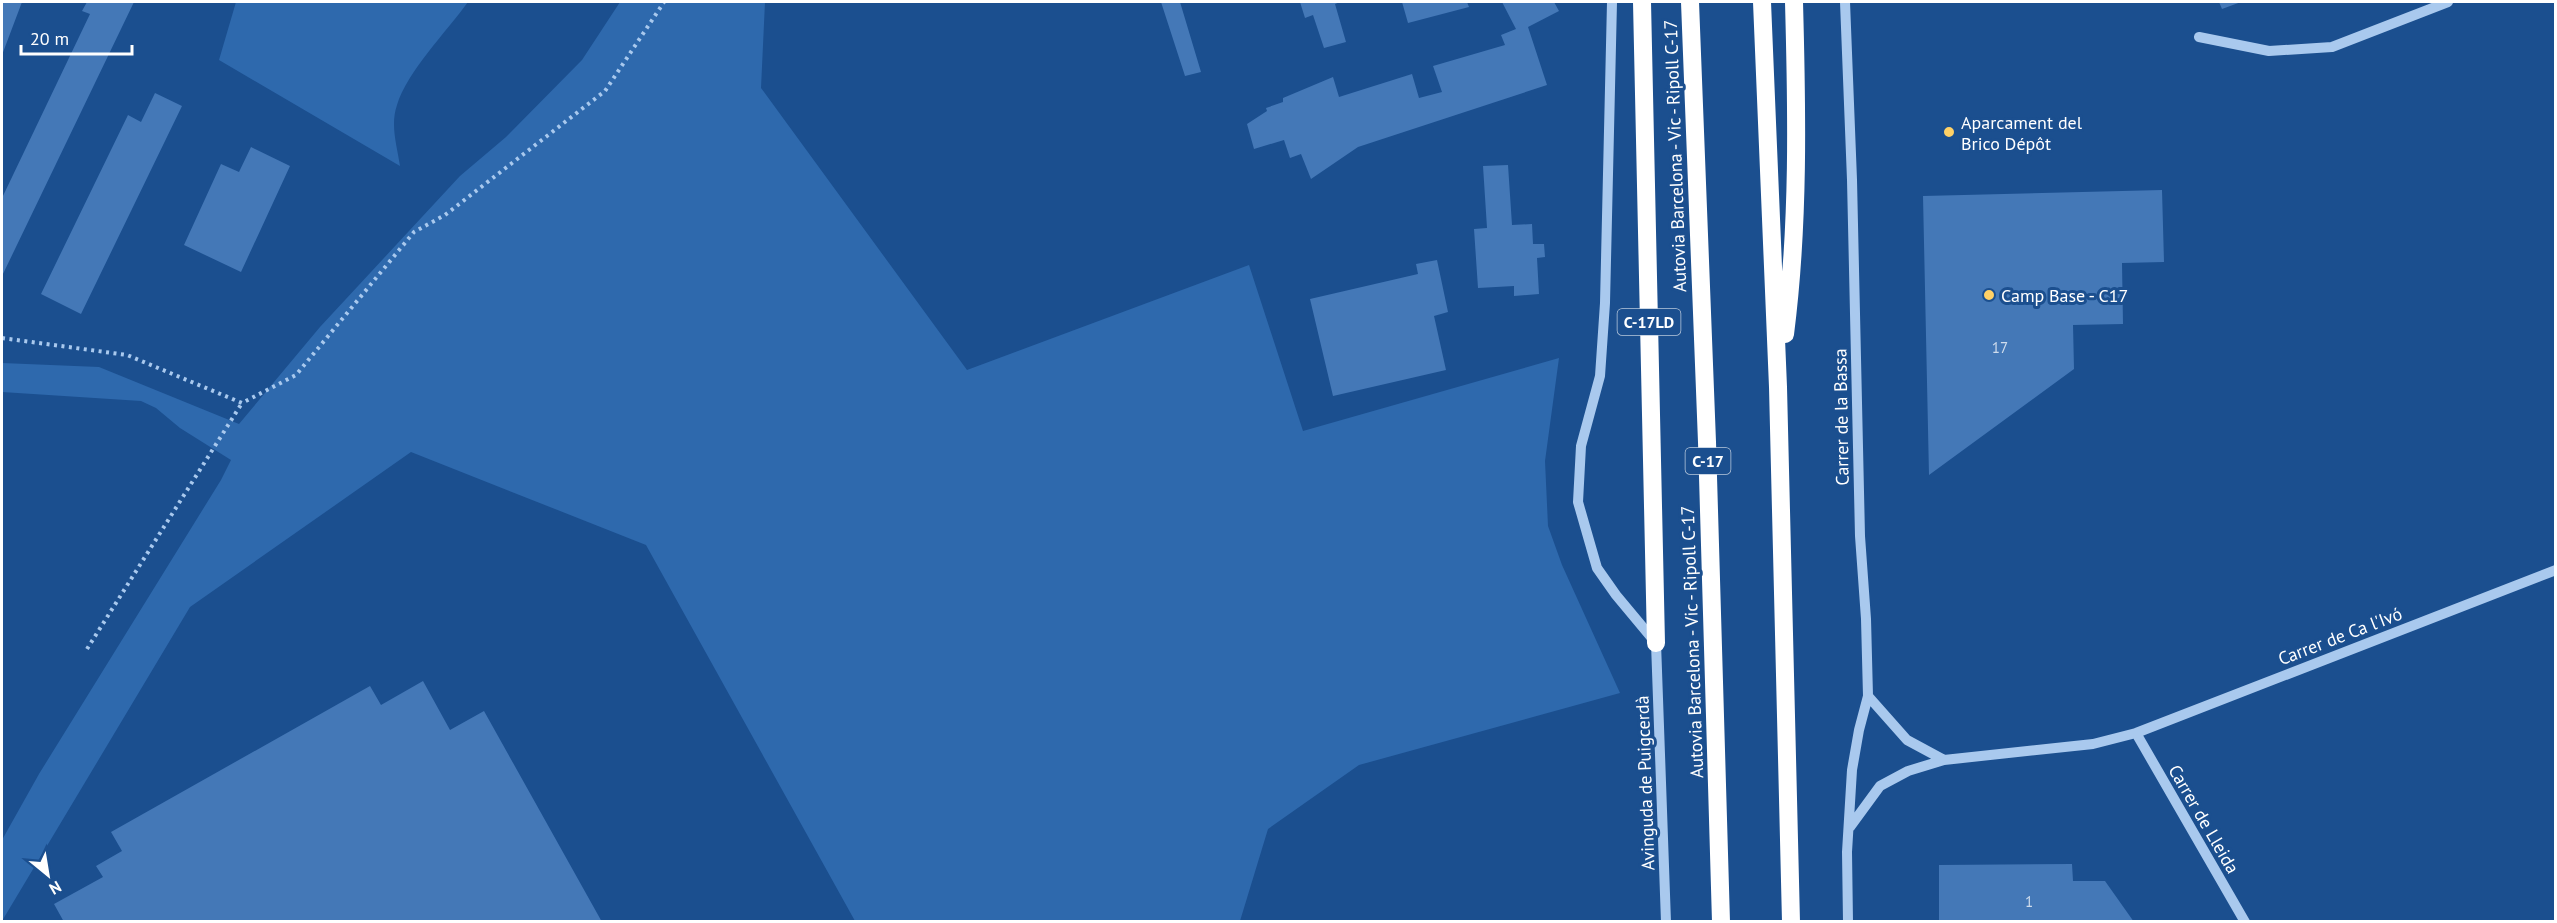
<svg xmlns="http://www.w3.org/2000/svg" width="2557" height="923" font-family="'PT Sans',sans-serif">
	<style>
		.green { fill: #2e69ad }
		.building { fill: #4478b7 }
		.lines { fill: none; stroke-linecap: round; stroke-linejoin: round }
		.path { stroke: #a9c9ee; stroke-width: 4; stroke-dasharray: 3 4.5; stroke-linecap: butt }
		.minor { stroke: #a9c9ee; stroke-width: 10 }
		.highway { stroke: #fff; stroke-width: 18 }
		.poi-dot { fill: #ffd166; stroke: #1b4f8f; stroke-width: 2 }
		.labels { text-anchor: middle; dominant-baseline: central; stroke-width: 6; stroke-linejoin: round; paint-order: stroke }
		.number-label { font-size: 15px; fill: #d0dded }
		.shield { fill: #1b4f8f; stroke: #bbcadd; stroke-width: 1.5 }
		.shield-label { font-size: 16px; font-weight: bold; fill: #fff }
		.poi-label { font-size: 18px; fill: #fff; stroke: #1b4f8f; text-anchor: start }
		.street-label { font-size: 18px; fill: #fff; stroke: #1b4f8f }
	</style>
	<rect width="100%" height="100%" fill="#1b4f8f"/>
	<!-- green -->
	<path class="green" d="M236,2h232c-21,29 -61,70 -71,103 -7,20 0,41 3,61l-181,-106z
		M620,2h145l-4,86 206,282 282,-105 54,166 256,-73 -14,103 3,65 14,39 58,128 -261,72 -91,64 -28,92h-385l-209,-376 -235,-93 -221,155 -188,314v-81l37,-66 182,-294 10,-20 -51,-32 -24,-20 -15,-7 -139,-9v-29l97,4 140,57 81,-97 140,-151 46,-39 76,-77z"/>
	<!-- building -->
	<path class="building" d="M2,2h20l-20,53z
		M87,2h47l-132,274v-78l88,-184 -8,-3z
		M1161,2h19l21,70 -16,4z
		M1300,2h40l-5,2 11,38 -22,6 -11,-33 -8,3z
		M1402,2h65l2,5 -61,16z
		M1502,2h52l5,9 -31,16 19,58 -189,62 -47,32 -10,-25 -11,4 -6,-18 -30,9 -7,-25 20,-13 -1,-3 17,-6v-4l50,-21 6,20 73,-23 7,24 23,-6 -9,-26 72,-21 -4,-10 15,-6z
		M2219,2h22l-19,7z
		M155,93l27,13 -101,208 -40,-20 87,-179 13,7z
		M251,147l39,19 -49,106 -57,-27 37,-81 18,8z
		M1508,165l4,60 20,-1 1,20h11l1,13 -8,1 2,36 -25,2v-10l-36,2 -4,-59 13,-1 -4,-62z
		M2162,190l2,72 -42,1 1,61 -50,1 1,44 -145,106 -6,-279z
		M1437,260l11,52 -14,4 12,54 -113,26 -23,-97 108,-25 -2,-10z
		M423,681l27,49 34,-19 118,211h-538l-10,-18 49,-27 -7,-11 26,-15 -11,-19 259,-146 11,19z
		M2072,864l1,17h32l29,41h-195v-57z"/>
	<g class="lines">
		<!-- path -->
		<path class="path" d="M2,338l125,17 115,48 54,-28 118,-143 31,-17 160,-124 59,-89
			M87,649l155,-246"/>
		<!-- minor -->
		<path class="minor" d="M1612,2l-7,301 -5,73 -19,70 -3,56 19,66 19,27 40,48 10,279
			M1845,2l7,178 8,356 6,83 2,77 -9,34 -7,40 -5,82 1,70
			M2199,37l70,14 63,-4 116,-45
			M1868,696l39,44 37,20
			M2136,733l109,189
			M1850,827l30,-41 28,-15 36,-11 149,-16 43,-11 420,-163"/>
		<!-- highway -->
		<path class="highway" d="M1642,2l14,641
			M1690,2l17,440 14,480
			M1762,2l16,385 13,535
			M1785,334c14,-109 12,-222 9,-332"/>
	</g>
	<!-- markers -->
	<g class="poi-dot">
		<circle cx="1949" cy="132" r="6"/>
		<circle cx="1989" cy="295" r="6"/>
	</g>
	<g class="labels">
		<!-- number labels -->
		<g class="number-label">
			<text x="2000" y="347">17</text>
			<text x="2029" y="901">1</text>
		</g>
		<!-- shield labels -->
		<g class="shield">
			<rect x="1617.5" y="309" width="63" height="26" rx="4.5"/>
			<rect x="1685.5" y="448" width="45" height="26" rx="4.5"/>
		</g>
		<g class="shield-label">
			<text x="1649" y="322">C-17LD</text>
			<text x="1708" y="461">C-17</text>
		</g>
		<!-- poi labels -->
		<g class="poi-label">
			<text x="1961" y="122">Aparcament del<tspan x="1961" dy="21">Brico Dépôt</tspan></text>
			<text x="2001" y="295">Camp Base - C17</text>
		</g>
		<!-- street labels -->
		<g class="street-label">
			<text transform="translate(1675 156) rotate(-92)">Autovia Barcelona - Vic - Ripoll C-17</text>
			<text transform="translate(1841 417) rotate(-91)">Carrer de la Bassa</text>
			<text transform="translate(2340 636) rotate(-21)">Carrer de Ca l'Ivó</text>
			<text transform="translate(1692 642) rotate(-92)">Autovia Barcelona - Vic - Ripoll C-17</text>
			<text transform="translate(1645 783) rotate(-92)">Avinguda de Puigcerdà</text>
			<text transform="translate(2204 819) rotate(60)">Carrer de Lleida</text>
		</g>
	</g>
	<!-- border -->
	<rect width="2557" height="923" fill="none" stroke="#ffffff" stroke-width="6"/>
	<!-- north arrow -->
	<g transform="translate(48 875) rotate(150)" stroke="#1b4f8f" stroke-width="4.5" paint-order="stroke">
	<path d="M0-4.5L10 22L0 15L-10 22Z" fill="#ffffff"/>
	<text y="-9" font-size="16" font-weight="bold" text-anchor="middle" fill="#ffffff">N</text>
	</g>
	<!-- scale -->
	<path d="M21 45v9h111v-9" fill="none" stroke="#ffffff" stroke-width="3"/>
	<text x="30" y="45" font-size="18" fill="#ffffff" stroke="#1b4f8f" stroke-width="4.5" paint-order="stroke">20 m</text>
</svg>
